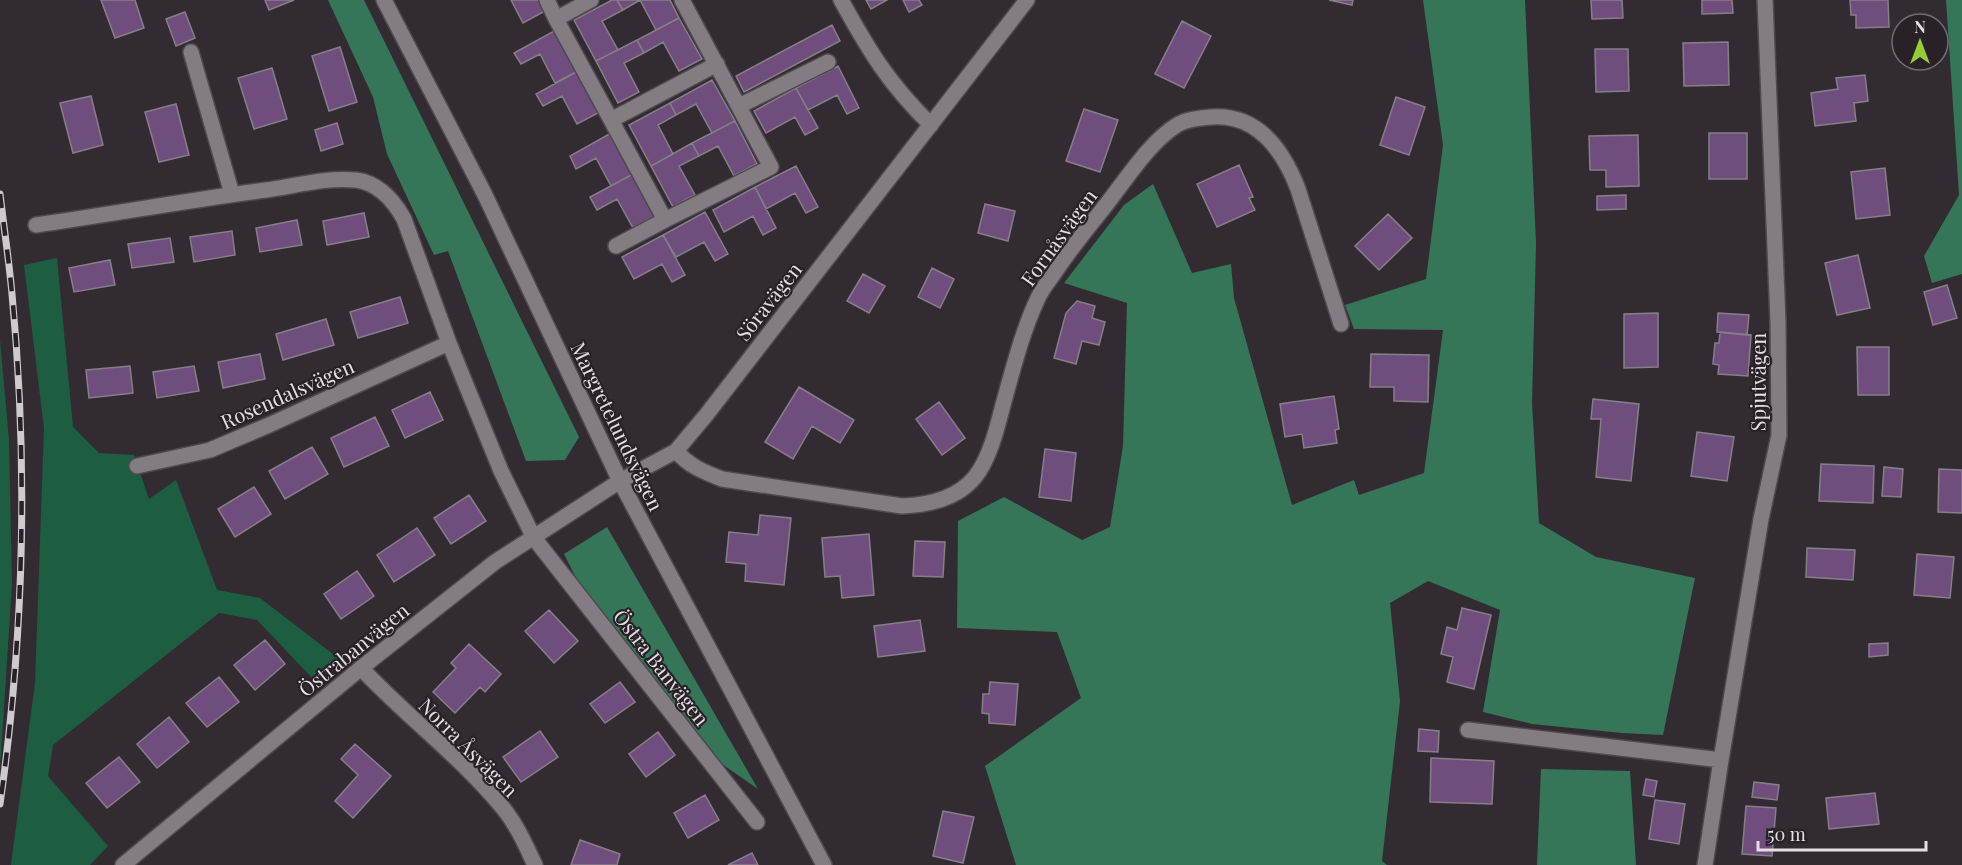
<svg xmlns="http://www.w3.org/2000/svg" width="1962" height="865" font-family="'Playfair Display',serif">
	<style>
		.green { fill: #1d5e42 }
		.forest { fill: #347657 }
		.building { fill: #6f4e7e; stroke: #857f87; stroke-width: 1.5 }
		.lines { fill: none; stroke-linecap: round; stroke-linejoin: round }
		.minor-casing { stroke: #4e494e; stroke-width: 18 }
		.minor { stroke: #837c83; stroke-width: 15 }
		.rail-casing { stroke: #cecace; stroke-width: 7 }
		.rail { stroke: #282228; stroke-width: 4.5; stroke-dasharray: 14; stroke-linecap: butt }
		.labels { text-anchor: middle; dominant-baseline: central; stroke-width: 4.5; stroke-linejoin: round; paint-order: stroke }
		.street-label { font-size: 20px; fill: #e3dfe3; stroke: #282228 }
	</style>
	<rect width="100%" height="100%" fill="#322c32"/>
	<!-- green -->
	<path class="green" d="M57,258l16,169 26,26 35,2 15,44 27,-19 41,110 43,8 82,63 -26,21 -59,-62 -38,-7 -166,132 -5,31 60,70 -18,19h-79l24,-182 9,-255 -20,-163z
		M0,340l9,100 3,144 -12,186z"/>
	<!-- forest -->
	<path class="forest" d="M328,0h36l215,437 -14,23 -39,1 -78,-210 -14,4 -47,-101 -14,-57z
		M1423,0h102l11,243 -4,160 7,120 57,34 99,21 -32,157 -41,-2 -90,-9 -49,-12 17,-102 -72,-29 -38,22 10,98 -18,160 5,4h-371l-31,-99 96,-68 -24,-66 -100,-4 1,-107 46,-24 78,43 28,-13 13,-81 4,-143 -63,-20 60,-78 29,-21 39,89 39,-9 3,34 58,207 62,-25 5,15 65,-22 19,-143 -89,-1 -9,-24 81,-26 17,-134z
		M1946,0h16v274l-30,9 -8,-27 35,-61z
		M607,527l151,262 -36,-25 -142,-178 -16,-32z
		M1541,769l89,2 6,94h-99z"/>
	<!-- building -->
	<path class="building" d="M101,0h34l9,28 -29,10z
		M265,0h29l-25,10z
		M511,0h28l6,11 -22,12z
		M612,0h5l6,10 -21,11 16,29 -22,11 -22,-41z
		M617,0h53l9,18 -23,12 -16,-30 -17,10z
		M866,0h21l-16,9z
		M903,0h16l3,5 -13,7z
		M1329,0h24l-1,5z
		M1591,0h31l1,18 -31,1z
		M1702,0h30l1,13 -31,1z
		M1850,0h38l1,27 -33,1v-13h-5z
		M185,12l10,26 -19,8 -10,-27z
		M679,18l23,41 -23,12 -16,-29 -19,11 -7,-13z
		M1182,21l29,15 -27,52 -29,-14z
		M832,25l8,16 -96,51 -8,-16z
		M556,30l22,41 -23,12 -15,-29 -19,10 -7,-11z
		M637,40l7,13 -20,10 15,29 -21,11 -22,-42z
		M1728,42l1,43 -45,1 -1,-43z
		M340,47l17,55 -28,9 -17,-55z
		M1595,49h33l1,42 -33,1z
		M838,66l21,42 -12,6 -10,-19 -29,15 -12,-22z
		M272,68l15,51 -33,10 -16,-51z
		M578,71l22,41 -23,12 -15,-28 -19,10 -7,-12z
		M1865,75l3,26 -14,2 2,18 -41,5 -4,-33 27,-4 -2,-11z
		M712,80l23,41 -23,12 -16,-29 -20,11 -6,-12z
		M796,88l22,40 -13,7 -10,-18 -29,16 -12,-22z
		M91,96l12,49 -30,8 -13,-50z
		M1396,97l29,10 -16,48 -29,-10z
		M670,103l6,12 -18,10 15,29 -22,12 -22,-41z
		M176,104l13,51 -30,7 -14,-50z
		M1084,109l34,11 -18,52 -34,-11z
		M735,121l22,43 -23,12 -16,-30 -19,10 -7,-13z
		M337,123l6,21 -22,7 -6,-21z
		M611,133l22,41 -22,12 -15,-28 -20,11 -6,-13z
		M1709,133h38v46h-38z
		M1638,135l1,51 -33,1v-17h-16l-1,-34z
		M692,143l7,13 -20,10 16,29 -22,12 -22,-41z
		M1239,165l14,32 -4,1 6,12 -38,17 -20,-43z
		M796,166l22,41 -12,6 -11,-20 -29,16 -11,-22z
		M1885,168l5,47 -34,4 -5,-47z
		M633,174l22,42 -22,12 -16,-29 -20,11 -7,-13z
		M755,187l21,41 -13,7 -10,-19 -29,16 -11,-22z
		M1626,195v14l-29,1v-14z
		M985,204l30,7 -7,30 -30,-8z
		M705,212l23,42 -13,7 -11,-19 -28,15 -13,-22z
		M364,213l5,24 -42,8 -4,-24z
		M1388,214l24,24 -33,32 -24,-24z
		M297,220l5,25 -42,7 -4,-24z
		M232,231l3,24 -41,7 -4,-25z
		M663,235l22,40 -13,7 -10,-18 -28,15 -12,-22z
		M170,238l4,24 -42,6 -4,-24z
		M1858,255l12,53 -33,7 -12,-52z
		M110,260l5,25 -41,7 -5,-24z
		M932,268l22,11 -14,29 -22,-11z
		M863,274l22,12 -16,27 -22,-12z
		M1947,285l10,33 -24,7 -9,-33z
		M400,297l8,26 -50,15 -8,-26z
		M1077,301l18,5 -3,12 13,4 -6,23 -17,-4 -6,23 -22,-6 12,-45z
		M1658,313v54l-34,1v-54z
		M1718,313l31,2 -2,20 -30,-3z
		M326,319l8,26 -51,15 -7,-26z
		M1720,332l31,3 -3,41 -30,-2 1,-9 -6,-1 2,-21h4z
		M1857,347h32v48h-31z
		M260,354l5,25 -42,9 -5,-26z
		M1371,354l58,1 -1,47 -34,-1v-14h-24z
		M130,366l3,27 -44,5 -3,-28z
		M194,366l5,25 -42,7 -4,-26z
		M799,387l55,33 -14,23 -28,-17 -19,33 -28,-17z
		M430,392l13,28 -38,18 -13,-28z
		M1334,396l5,33 -4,1 2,13 -33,5 -2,-14 -17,3 -5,-33z
		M1593,399l46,5 -8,77 -35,-4 5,-58h-10z
		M939,402l26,36 -23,17 -26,-36z
		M375,417l14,29 -45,21 -13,-29z
		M1697,432l37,5 -7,44 -36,-5z
		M312,447l16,27 -43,25 -16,-28z
		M1045,449l31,4 -5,48 -32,-4z
		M1821,464l53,2 -1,37 -54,-2z
		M1884,467l19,2 -2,28 -19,-1z
		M1939,469l23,1v43l-24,-1z
		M254,487l17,27 -36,23 -17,-28z
		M469,495l17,26 -35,23 -17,-26z
		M760,515l31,3 -7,67 -39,-4 1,-17 -20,-2 3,-30 29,3z
		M417,528l18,27 -41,27 -17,-27z
		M869,534l5,61 -32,3 -2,-22 -15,1 -3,-39z
		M915,541l30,1 -2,35 -30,-1z
		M1807,548l48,2 -2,30 -47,-3z
		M1917,554l37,3 -4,41 -36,-3z
		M357,571l17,25 -33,23 -17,-25z
		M1462,608l29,7 -17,74 -27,-7 6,-25 -12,-3 6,-27 10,3z
		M549,610l29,31 -24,22 -29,-32z
		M920,620l5,31 -47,6 -4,-31z
		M265,640l20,24 -30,26 -21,-25z
		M1888,643v12l-19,2v-13z
		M469,644l32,30 -16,18 -5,-5 -25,26 -22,-21 23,-24 -5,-5z
		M219,677l20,25 -32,25 -21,-24z
		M620,682l15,20 -30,21 -15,-19z
		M990,682l28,2 -3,41 -26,-2v-9l-7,-1 1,-19h6z
		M169,717l20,25 -32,26 -20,-24z
		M1419,729l20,2 -1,21 -20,-1z
		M540,731l18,26 -37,25 -18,-25z
		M658,732l17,23 -29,22 -17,-23z
		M355,744l36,32 -38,42 -18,-17 23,-26 -17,-16z
		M119,757l21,25 -33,26 -21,-25z
		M1431,758l63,3 -2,43 -62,-2z
		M1646,779l11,2 -3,16 -11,-2z
		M1754,782l25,3 -2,15 -25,-3z
		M1875,793l4,31 -50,5 -3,-31z
		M705,795l14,25 -31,18 -14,-25z
		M1655,800l30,4 -6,40 -30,-5z
		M1746,806l30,2 -4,48 -30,-2z
		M943,811l31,6 -11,46 -30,-7z
		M580,840l40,14 -3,11h-46z
		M752,853l6,12h-30z"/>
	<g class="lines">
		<!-- minor casing -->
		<g class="minor-casing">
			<path id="minor" d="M384,0l101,195 135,286 204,384
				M547,0l9,19 35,-19
				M841,0c28,51 48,84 90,125
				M556,19l55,101 106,-56
				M191,52l41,142
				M739,106l89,-44
				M611,120l54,100 -49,26
				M665,220l106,-53 -89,-167
				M36,225c77,-11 153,-25 230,-35 29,-4 61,-13 90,-10 23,3 38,21 48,39l45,124 52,128 33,67 223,284
				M676,451c13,15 28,21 46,28l180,27c27,-1 55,-7 73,-29 15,-19 22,-49 28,-72 10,-36 19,-73 35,-107 4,-9 10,-16 15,-23 15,-23 32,-44 49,-65 22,-27 46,-67 75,-85 10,-6 23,-7 35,-8 46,-3 71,33 86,72l43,135
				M137,466l73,-16 59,-25 180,-82
				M361,668c46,49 100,89 142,140 14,17 23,38 32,57
				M1468,730l253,30 -16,105
				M1721,760l40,-241 18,-84 -1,-113 -13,-322
				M123,865l238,-197 134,-106 125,-81 56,-30 31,-37 320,-414"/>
		</g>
		<!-- minor -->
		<use href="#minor" class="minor"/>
		<!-- rail casing -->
		<g class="rail-casing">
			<path id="rail" d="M0,194c4,34 9,67 12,100 16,168 12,343 -12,510"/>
		</g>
		<!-- rail -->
		<use href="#rail" class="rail"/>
	</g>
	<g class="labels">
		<!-- street labels -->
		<g class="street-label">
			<text transform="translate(1058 237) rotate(-54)">Fornåsvägen</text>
			<text transform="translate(768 301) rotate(-52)">Söravägen</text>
			<text transform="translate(1757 382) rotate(-90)">Spjutvägen</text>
			<text transform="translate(287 393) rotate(-24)">Rosendalsvägen</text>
			<text transform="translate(618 426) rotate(64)">Margretelundsvägen</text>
			<text transform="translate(353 649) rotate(-39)">Östrabanvägen</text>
			<text transform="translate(662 667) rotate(52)">Östra Banvägen</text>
			<text transform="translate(469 747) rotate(45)">Norra Åsvägen</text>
		</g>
	</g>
	<!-- north arrow -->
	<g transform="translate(1920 42)"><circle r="28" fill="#282228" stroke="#736e73" stroke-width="1.5"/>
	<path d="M0-4.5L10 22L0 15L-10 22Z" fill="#97cc39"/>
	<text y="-9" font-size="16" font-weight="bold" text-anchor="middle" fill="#e3dfe3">N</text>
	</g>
	<!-- scale -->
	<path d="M1758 841v9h168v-9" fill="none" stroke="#e3dfe3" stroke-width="3"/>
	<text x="1767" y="841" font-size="18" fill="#e3dfe3" stroke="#282228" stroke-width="4.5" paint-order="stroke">50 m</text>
</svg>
